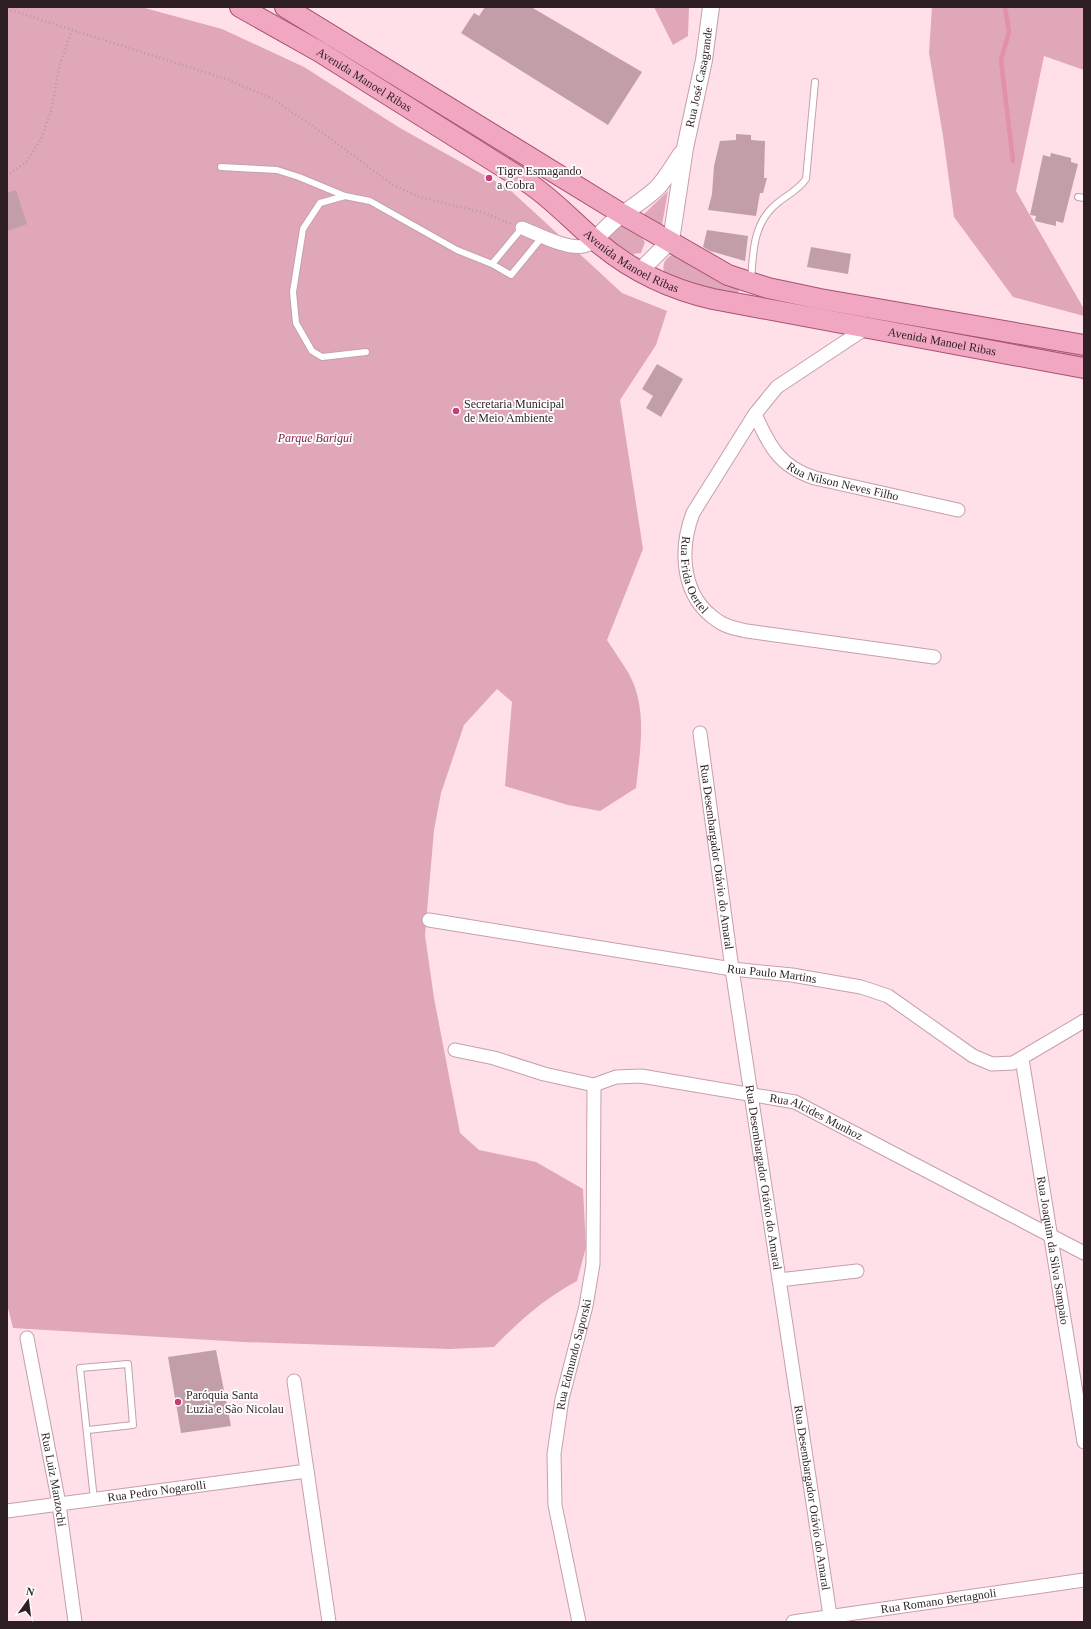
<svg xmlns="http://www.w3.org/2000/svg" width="1091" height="1629" font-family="'Times New Roman',serif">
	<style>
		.green { fill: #e0a7b9 }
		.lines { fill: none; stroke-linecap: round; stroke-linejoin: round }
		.stream { stroke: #e290ab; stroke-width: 4.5 }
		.building { fill: #c29ea9 }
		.service-casing { stroke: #c5a0ab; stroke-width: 8 }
		.minor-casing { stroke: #c5a0ab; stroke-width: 15 }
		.tertiary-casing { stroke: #c5a0ab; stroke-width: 18 }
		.primary-casing { stroke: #a65170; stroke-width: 22 }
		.path { stroke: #b59ba2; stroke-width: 2.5; stroke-dasharray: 1 3; stroke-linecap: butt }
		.service { stroke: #fff; stroke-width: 6 }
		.minor { stroke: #fff; stroke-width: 13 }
		.tertiary { stroke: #fff; stroke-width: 16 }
		.primary { stroke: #f1a7c2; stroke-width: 20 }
		.poi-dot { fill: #c63d78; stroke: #fff; stroke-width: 1.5 }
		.labels { text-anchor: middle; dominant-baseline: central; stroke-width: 3.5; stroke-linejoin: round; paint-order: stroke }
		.street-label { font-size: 12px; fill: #2d1f23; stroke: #fff }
		.poi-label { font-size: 12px; fill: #2d1f23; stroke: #fff; text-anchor: start }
		.park-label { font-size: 12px; font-style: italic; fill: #7d1e48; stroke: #fff }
	</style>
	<rect width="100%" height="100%" fill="#ffdfe8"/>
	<!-- green -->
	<path class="green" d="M7,7h134l81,22 82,38 96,61 109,61 113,104 45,18 -11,34 -36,55 23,149 -36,91c7,11 15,22 22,34 19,35 11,76 7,114l-36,23 -32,-6 -63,-19 7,-84 -15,-13 -33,36 -23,68 -7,37 -9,105 9,63 26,135 19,17 57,12 47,27 3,58 -9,34c-33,18 -57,39 -83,66l-44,2 -207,-7 -230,-14 -6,-24z
		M654,7h35l-1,29 -15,9z
		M932,7h152v63l-40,-14 -28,135 68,118v7l-71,-19 -59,-80 -11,-81 -14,-83z
		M668,191l-6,34 -2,2 -17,-9v-3z
		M620,225l22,13 3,4 -4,11 -8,1 -22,-13 -2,-5z
		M672,255l68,32 -3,10 -57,-17 -16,-8c-2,-7 1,-14 8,-17z
		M957,331l127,23 -2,5 -126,-22z"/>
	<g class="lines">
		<!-- stream -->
		<path class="stream" d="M1005,7l4,25 -8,28 12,101"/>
	</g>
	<!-- building -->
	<path class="building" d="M485,7h46l111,65 -34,53 -147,-92 13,-20 5,3z
		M736,134l15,1v5l14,1 -1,37h3l-4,15h-3l-4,23 -48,-6 4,-16 2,-28 6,-25 16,-1z
		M1051,153l20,5v4l7,2 -15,59 -7,-2v5l-21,-5 1,-5 -6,-1 13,-60 7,2z
		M16,190l11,34 -20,7v-38z
		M707,230l41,6 -3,25 -35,-10 -7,-4z
		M811,247l40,7 -3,20 -41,-7z
		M657,364l26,15 -22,38 -15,-9 7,-12 -11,-7z
		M216,1350l15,76 -50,7 -13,-76z"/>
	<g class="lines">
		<!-- service casing -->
		<g class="service-casing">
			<path id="service" d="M221,167l56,3 22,7 46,19
				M1078,197l6,1
				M492,264l30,-36
				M751,280c2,-26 2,-54 22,-73 11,-11 24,-15 33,-28l9,-97
				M366,352l-44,5 -10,-6 -16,-28 -3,-31 10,-63 17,-26 25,-7 25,5 87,49 35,14 19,11 32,-39
				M88,1430l45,-5 -5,-61 -48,4 14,132"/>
		</g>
		<!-- minor casing -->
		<g class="minor-casing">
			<g id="minor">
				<path d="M522,228c16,6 45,22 62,18 4,-1 8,-3 11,-5"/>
				<path id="s1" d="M866,328l-89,59 -22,27 -62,99c-14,37 -12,84 25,108 8,6 19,8 29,10l187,26"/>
				<path id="s2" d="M755,414c14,32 25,53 60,64l143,32"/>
				<path id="s3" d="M700,733l32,236 99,653"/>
				<path id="s4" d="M429,920l303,49 60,6 69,12 27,9 85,60 19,8 21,-1 71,-42"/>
				<path id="s5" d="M455,1050l39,8 50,16 50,11 22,-8 25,-1 154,26 289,151"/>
				<path id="s6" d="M1022,1059l62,383"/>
				<path d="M779,1280l78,-9"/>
				<path id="s7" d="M27,1338l32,166 16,118"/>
				<path d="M294,1381l35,241"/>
				<path id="s8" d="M7,1511l300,-40"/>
				<path id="s9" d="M579,1622l-24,-117 -1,-51 8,-55 24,-93 7,-42 1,-179"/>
				<path id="s10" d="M793,1622l291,-42"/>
			</g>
		</g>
		<!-- tertiary casing -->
		<g class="tertiary-casing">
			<g id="tertiary">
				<path d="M595,241c18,-25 39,-32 61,-52 10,-10 17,-23 25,-35"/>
				<path id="s11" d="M639,272l30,-30 3,-8 13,-86 19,-88 7,-53"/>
			</g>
		</g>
		<!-- primary casing -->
		<g class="primary-casing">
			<g id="primary">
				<path id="s12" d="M240,7l80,45 207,130c26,17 46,40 69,59 35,30 73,48 117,58l371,69"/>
				<path d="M285,7l337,207 106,61 40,13 52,11 264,46"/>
			</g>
		</g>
		<!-- path -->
		<path class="path" d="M7,9l219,70 45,19 53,36 69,51 27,12 65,16 26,11
			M7,176l20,-15 14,-22 10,-28 9,-47 12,-34"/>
		<!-- service -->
		<use href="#service" class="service"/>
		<!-- minor -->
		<use href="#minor" class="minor"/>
		<!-- tertiary -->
		<use href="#tertiary" class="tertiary"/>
		<!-- primary -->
		<use href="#primary" class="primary"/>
	</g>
	<!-- markers -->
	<g class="poi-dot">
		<circle cx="489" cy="178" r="4"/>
		<circle cx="456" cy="411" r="4"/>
		<circle cx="178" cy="1402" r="4"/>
	</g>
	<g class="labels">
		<!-- street labels -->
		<g class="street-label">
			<text stroke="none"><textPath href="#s11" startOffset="210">Rua José Casagrande</textPath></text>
			<text stroke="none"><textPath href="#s12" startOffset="144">Avenida Manoel Ribas</textPath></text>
			<text stroke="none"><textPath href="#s12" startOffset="468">Avenida Manoel Ribas</textPath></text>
			<text stroke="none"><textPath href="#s12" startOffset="792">Avenida Manoel Ribas</textPath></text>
			<text stroke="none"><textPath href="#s2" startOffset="119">Rua Nilson Neves Filho</textPath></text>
			<text stroke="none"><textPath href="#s1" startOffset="323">Rua Frida Oertel</textPath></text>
			<text stroke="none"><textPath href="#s3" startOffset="125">Rua Desembargador Otávio do Amaral</textPath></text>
			<text stroke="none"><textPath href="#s4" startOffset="347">Rua Paulo Martins</textPath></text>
			<text stroke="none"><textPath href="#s5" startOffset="373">Rua Alcides Munhoz</textPath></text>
			<text stroke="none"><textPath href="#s3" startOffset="449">Rua Desembargador Otávio do Amaral</textPath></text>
			<text stroke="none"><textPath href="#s6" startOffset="194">Rua Joaquim da Silva Sampaio</textPath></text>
			<text stroke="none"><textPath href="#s9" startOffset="272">Rua Edmundo Saporski</textPath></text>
			<text stroke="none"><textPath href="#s7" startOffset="144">Rua Luiz Manzochi</textPath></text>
			<text stroke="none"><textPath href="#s8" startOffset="151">Rua Pedro Nogarolli</textPath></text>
			<text stroke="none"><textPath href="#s3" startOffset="773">Rua Desembargador Otávio do Amaral</textPath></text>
			<text stroke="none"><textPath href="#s10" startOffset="147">Rua Romano Bertagnoli</textPath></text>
		</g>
		<!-- poi labels -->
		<g class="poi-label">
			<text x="497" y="171">Tigre Esmagando<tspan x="497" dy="14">a Cobra</tspan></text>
			<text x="464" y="404">Secretaria Municipal<tspan x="464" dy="14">de Meio Ambiente</tspan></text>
			<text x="186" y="1395">Paróquia Santa<tspan x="186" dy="14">Luzia e São Nicolau</tspan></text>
		</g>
		<!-- park labels -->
		<g class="park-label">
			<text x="315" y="438">Parque Barigui</text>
		</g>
	</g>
	<!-- border -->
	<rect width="1091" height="1629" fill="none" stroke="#2d1f23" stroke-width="16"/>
	<!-- north arrow -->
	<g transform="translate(28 1601) rotate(14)" stroke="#ffffff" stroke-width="3" paint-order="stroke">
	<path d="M0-3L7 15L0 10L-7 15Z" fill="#2d1f23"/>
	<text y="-6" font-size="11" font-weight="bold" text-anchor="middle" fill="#2d1f23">N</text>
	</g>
</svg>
